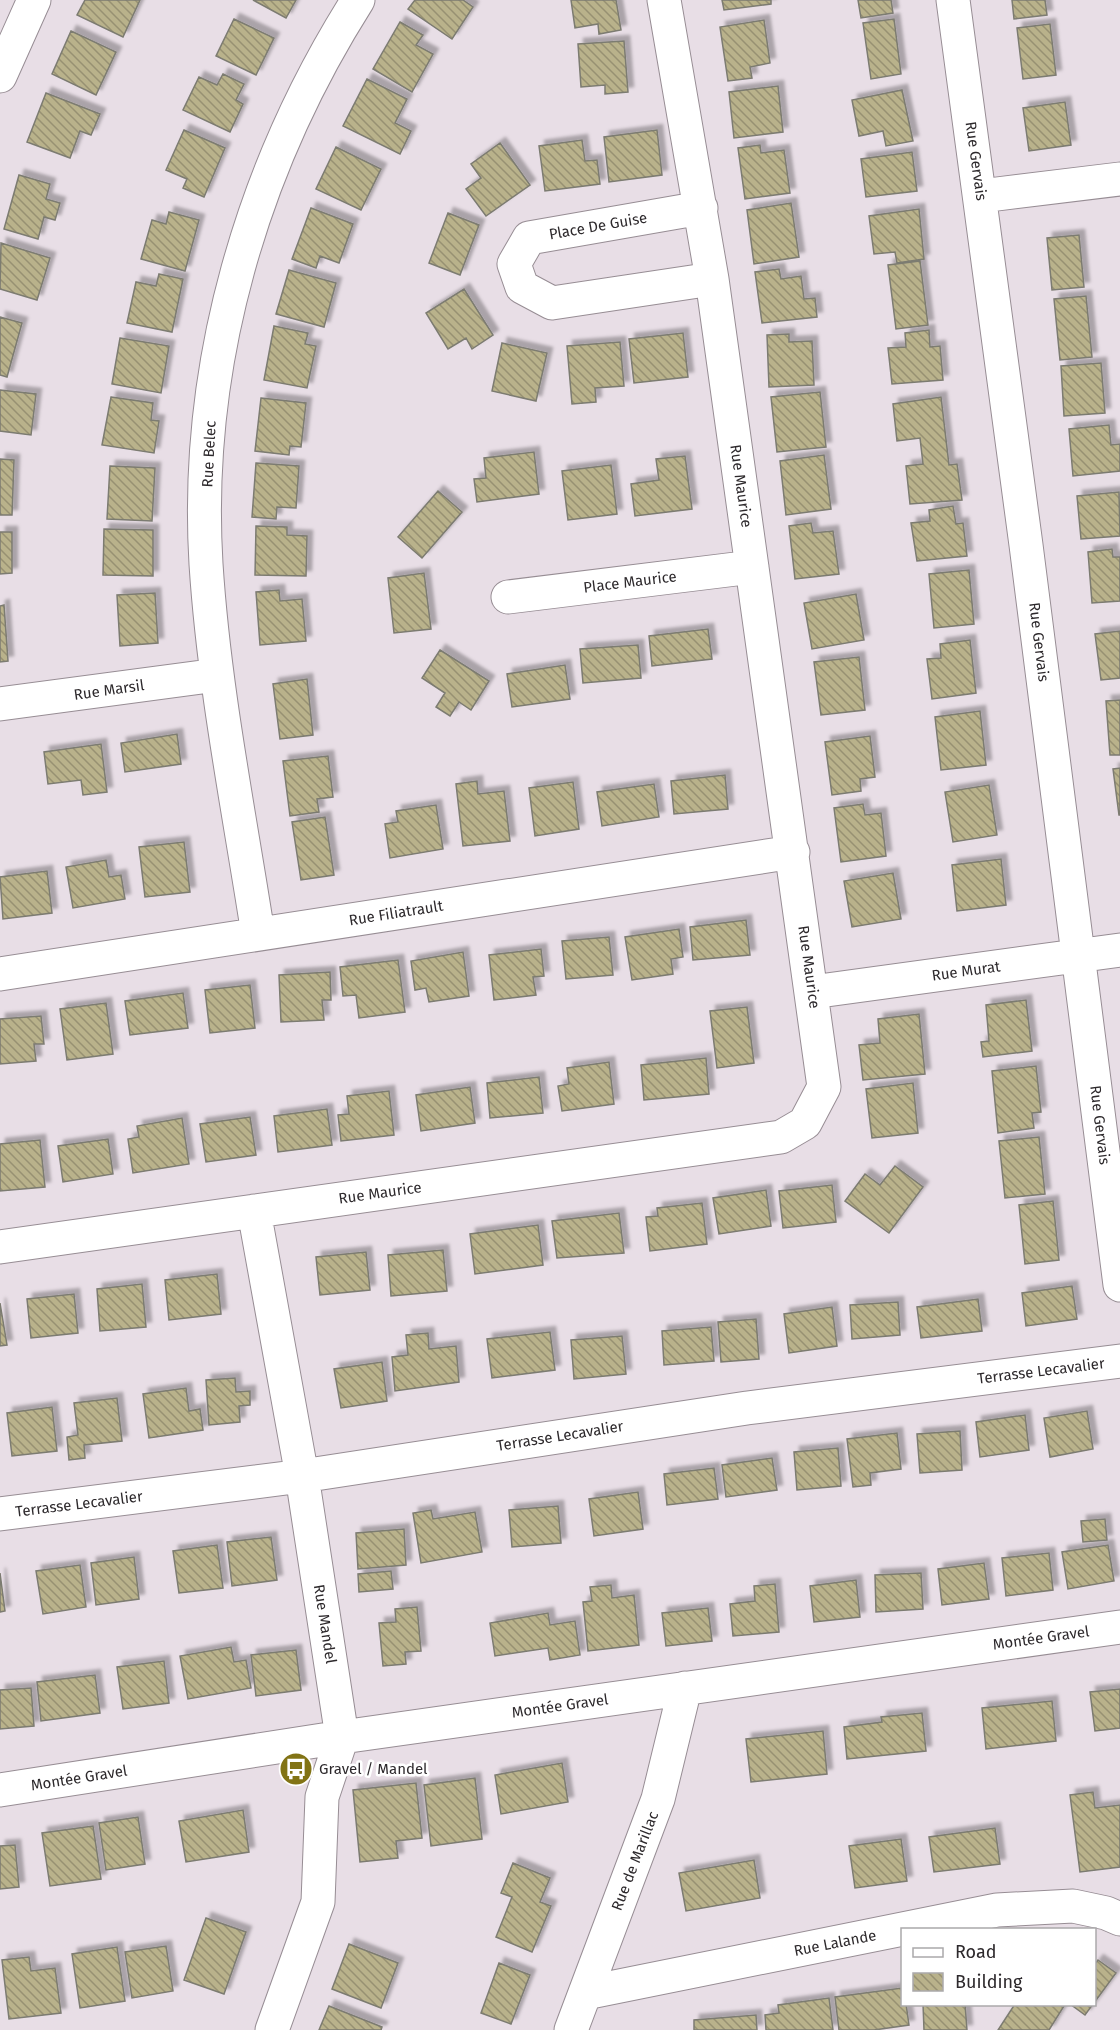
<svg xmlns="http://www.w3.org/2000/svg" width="1120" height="2030" font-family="'Fira Sans',sans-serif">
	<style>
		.building { fill: url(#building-back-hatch); stroke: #7c7b71; stroke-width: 1.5; filter: url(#shadow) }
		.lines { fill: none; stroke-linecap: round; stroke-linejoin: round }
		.minor-casing { stroke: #978d94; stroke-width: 35 }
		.minor { stroke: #fff; stroke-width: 33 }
		.labels { text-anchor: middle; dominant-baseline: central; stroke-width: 5; stroke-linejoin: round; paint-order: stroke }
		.street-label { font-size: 15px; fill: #2d292c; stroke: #fff }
		.poi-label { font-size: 15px; fill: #2d292c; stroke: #fff; text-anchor: start }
	</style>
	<defs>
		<pattern id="building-back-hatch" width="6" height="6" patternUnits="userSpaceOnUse" patternTransform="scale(1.5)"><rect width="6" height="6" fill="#b9b28b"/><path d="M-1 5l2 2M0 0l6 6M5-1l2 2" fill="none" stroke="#979172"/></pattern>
		<filter id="shadow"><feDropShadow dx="5.5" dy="-5.5" stdDeviation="1.5" flood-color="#0004"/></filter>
	</defs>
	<rect width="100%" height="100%" fill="#e8dee6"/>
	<!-- building -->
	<path class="building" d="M85,0h55l-17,37 -46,-22z
		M253,0h43l-10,18z
		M415,0h48l10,7 -21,32 -44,-30z
		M571,0h45l5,30 -22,4 -1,-10 -23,4z
		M722,0h49v4l-47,6z
		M858,0h33l2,13 -32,5z
		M1012,0h33l2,15 -33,4z
		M234,19l40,19 -18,37 -40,-19z
		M894,19l7,55 -30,5 -8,-56z
		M764,20l6,43 -20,4 2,11 -24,3 -8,-54z
		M400,22l23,13 -7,10 17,9 -21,38 -39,-23z
		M1050,24l6,51 -33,4 -6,-51z
		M71,31l45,21 -20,43 -44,-21z
		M624,41l4,51 -23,2v-9l-24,2 -3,-43z
		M223,74l21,10 -8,16 7,4 -13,28 -47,-22 16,-33 18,8z
		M367,79l40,20 -12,24 16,8 -11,23 -57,-28z
		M778,86l5,46 -49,6 -5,-46z
		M902,90l11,51 -27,5 -3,-15 -24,5 -7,-36z
		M46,93l54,21 -9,21 -11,-4 -10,27 -43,-16z
		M1065,102l6,43 -42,6 -6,-43z
		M184,130l41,18 -21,49 -21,-9 4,-9 -21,-9z
		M657,130l5,45 -53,7 -5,-45z
		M582,140l3,21 12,-1 3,24 -55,7 -6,-45z
		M500,143l30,42 -44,31 -20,-27 15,-11 -10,-14z
		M760,145l1,8 23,-3 6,43 -45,6 -7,-51z
		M336,147l45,22 -20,41 -45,-21z
		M912,152l5,39 -51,6 -5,-38z
		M19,175l31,9 -4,15 14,4 -5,17 -11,-3 -6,22 -34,-10z
		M791,203l8,54 -45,7 -7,-54z
		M311,208l42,16 -14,39 -19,-7 -4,12 -24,-9z
		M919,209l5,50 -27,4 -2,-11 -21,2 -5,-38z
		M169,212l30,8 -14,51 -44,-12 11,-39 14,4z
		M448,213l31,12 -19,50 -31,-12z
		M1079,235l5,52 -32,3 -5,-52z
		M1,243l49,15 -13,42 -37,-11z
		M920,261l8,64 -32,4 -8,-64z
		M779,269l2,10 20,-3 3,23 11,-1 2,19 -55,6 -7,-51z
		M289,270l47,13 -12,44 -48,-13z
		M159,274l24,5 -11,53 -45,-9 9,-41 20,4z
		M464,289l29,46 -21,14 -6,-11 -18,11 -22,-36z
		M1086,296l6,61 -32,3 -6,-61z
		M0,317l22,6 -15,54 -7,-2z
		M274,326l34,7 -3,11 11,2 -9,42 -43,-8z
		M929,330l1,17 10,-1 3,34 -51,4 -4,-36 18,-1 -1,-14z
		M683,333l5,44 -54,6 -5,-44z
		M789,334v8l23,-1 2,44 -45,2 -2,-52z
		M120,338l49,8 -8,47 -49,-9z
		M620,342l4,44 -29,2 1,14 -24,2 -5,-58z
		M502,343l45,10 -11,48 -44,-10z
		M1101,363l4,50 -41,3 -3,-50z
		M0,390l36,4 -5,41 -31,-4z
		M820,392l6,55 -49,5 -6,-55z
		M111,397l42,6 -2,17 8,1 -5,32 -52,-8z
		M941,397l8,68 8,-1 5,36 -52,4 -4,-38 17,-2 -3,-26 -23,3 -4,-37z
		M261,398l45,5 -5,44 -11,-1 -1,9 -34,-4z
		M1109,425l2,20 9,-1v27l-47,5 -4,-47z
		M534,452l5,42 -62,8 -3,-23 12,-1 -2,-20z
		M824,455l7,54 -45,6 -6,-54z
		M685,456l7,53 -57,7 -4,-32 28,-4 -3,-21z
		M0,459l14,1 -2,55h-12z
		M256,463l43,3 -3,42 -19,-1 -1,12 -24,-2z
		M611,465l6,49 -49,6 -6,-49z
		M110,466l45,2 -3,53 -45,-2z
		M438,491l24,21 -40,46 -24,-21z
		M1119,492l1,44 -39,3 -4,-43z
		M953,506l3,18 7,-1 4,33 -50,5 -6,-38 19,-2 -1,-11z
		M811,523l2,10 20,-2 6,43 -44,5 -6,-53z
		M256,526l31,1v8l20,1 -1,40 -51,-1z
		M104,529l49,1v46l-50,-1z
		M0,532h12v41l-12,1z
		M1112,549l1,8h7v44l-28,2 -4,-51z
		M969,570l5,54 -40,4 -5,-54z
		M424,573l7,56 -37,4 -6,-55z
		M279,590l1,11 22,-2 4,42 -46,4 -4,-53z
		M155,593l3,50 -38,3 -3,-51z
		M856,594l8,46 -52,9 -8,-46z
		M4,605l4,56 -8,1v-56z
		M708,629l4,30 -60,7 -3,-30z
		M1120,631v47l-19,2 -6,-46z
		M970,640l6,53 -44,6 -5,-40 14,-1 -1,-14z
		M638,645l3,33 -58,5 -3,-34z
		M440,650l49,31 -18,29 -12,-8 -9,14 -14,-9 9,-14 -23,-15z
		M859,657l6,53 -44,5 -7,-53z
		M565,665l5,34 -58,8 -5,-33z
		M307,679l6,56 -33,4 -7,-55z
		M1120,700v55h-10l-4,-54z
		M980,711l6,54 -45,5 -6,-53z
		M177,734l4,30 -56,8 -4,-29z
		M870,736l5,41 -15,2 1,12 -29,4 -7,-53z
		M101,744l6,48 -24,3 -2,-15 -33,4 -4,-32z
		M328,756l5,41 -16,2 2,13 -29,4 -7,-55z
		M1120,768v47h-1l-6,-46z
		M725,775l3,34 -54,5 -3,-33z
		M477,781l1,13 26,-3 6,50 -47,5 -7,-62z
		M573,782l6,47 -44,7 -6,-48z
		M654,784l5,33 -57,9 -5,-34z
		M989,785l8,50 -44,7 -8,-50z
		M863,804l2,11 16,-2 5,43 -45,6 -7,-54z
		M436,805l7,44 -53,9 -5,-34 13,-2 -2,-11z
		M325,817l9,58 -33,5 -9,-58z
		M184,842l6,50 -45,5 -6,-50z
		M1001,859l5,46 -49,6 -5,-46z
		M106,860l3,17 12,-2 4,24 -52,9 -7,-41z
		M47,871l5,42 -49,6 -3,-42z
		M893,873l8,46 -49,8 -8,-46z
		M746,920l4,35 -57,5 -3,-33z
		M679,929l4,28 -12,2 2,15 -41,6 -7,-43z
		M609,937l4,38 -47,4 -4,-38z
		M541,949l3,27 -11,1 3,18 -42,5 -5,-45z
		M463,952l6,44 -40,6 -3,-14 -11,2 -4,-29z
		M398,960l7,52 -46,6 -3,-23 -13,1 -3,-29z
		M330,972l1,28h-9l2,20 -43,2 -2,-47z
		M250,985l5,43 -45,5 -5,-43z
		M183,993l5,35 -58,7 -5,-34z
		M1026,1000l6,51 -49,6 -2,-15 8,-1 -3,-36z
		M106,1003l7,51 -46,6 -7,-51z
		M747,1007l7,56 -37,5 -7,-57z
		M919,1014l6,60 -62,6 -4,-35 21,-2 -2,-24z
		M41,1016l3,28h-10l2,17 -36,3v-45z
		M706,1058l3,36 -65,6 -3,-35z
		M609,1062l5,42 -52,7 -4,-25 11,-2 -2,-16z
		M1036,1066l5,46 -9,1 2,15 -36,5 -6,-62z
		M539,1077l4,36 -53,5 -3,-35z
		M913,1083l5,50 -46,5 -6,-49z
		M470,1087l5,36 -54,8 -5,-36z
		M389,1091l5,44 -53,6 -3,-26 11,-1 -2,-18z
		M327,1109l5,36 -54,7 -4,-36z
		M250,1117l6,38 -50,7 -6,-38z
		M182,1118l7,46 -56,9 -5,-34 11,-2 -2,-11z
		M1039,1137l6,57 -40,4 -6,-57z
		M108,1139l5,35 -50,8 -5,-36z
		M40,1140l5,47 -45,4v-47z
		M895,1166l28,21 -34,46 -44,-32 20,-27 15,11z
		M832,1185l4,37 -53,6 -4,-37z
		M766,1190l5,36 -52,8 -6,-36z
		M1053,1201l6,59 -34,4 -6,-59z
		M702,1203l5,41 -57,7 -4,-34 12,-1 -1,-8z
		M619,1213l5,40 -67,5 -5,-37z
		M538,1225l5,40 -68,9 -5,-40z
		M443,1250l4,41 -56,5 -3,-41z
		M366,1252l4,38 -50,5 -4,-38z
		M217,1274l4,40 -52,6 -4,-40z
		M142,1284l4,43 -46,4 -3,-42z
		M1072,1286l5,33 -51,7 -4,-33z
		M74,1294l4,39 -47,5 -4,-39z
		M978,1299l4,32 -61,7 -4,-31z
		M898,1302l2,33 -48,4 -2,-34z
		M0,1303l7,42 -7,1z
		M832,1307l5,39 -48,7 -5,-39z
		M756,1319l3,40 -38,3 -3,-40z
		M711,1327l3,34 -50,4 -2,-34z
		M550,1332l5,38 -63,8 -5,-39z
		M428,1333l1,16 27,-3 3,36 -64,9 -3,-34 16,-2 -2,-20z
		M622,1336l4,38 -52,5 -3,-39z
		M382,1362l5,39 -46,7 -7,-39z
		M235,1378l1,14 14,-1v14l-11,1 1,16 -31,3 -3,-45z
		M186,1388l3,23 11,-2 3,21 -54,8 -6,-44z
		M117,1398l5,43 -38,4 1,13 -16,2 -2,-23 11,-2 -4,-32z
		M52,1407l5,44 -45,5 -5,-43z
		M1087,1411l6,38 -43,8 -6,-39z
		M1025,1415l4,35 -49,7 -4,-35z
		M960,1431l2,39 -42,3 -3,-39z
		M897,1433l4,36 -31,4 1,12 -18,2 -6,-48z
		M838,1448l3,38 -44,4 -3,-38z
		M772,1458l5,32 -51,7 -4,-32z
		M714,1468l4,31 -51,6 -3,-31z
		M638,1492l5,37 -49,7 -5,-37z
		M558,1506l3,37 -49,4 -3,-37z
		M431,1510l2,9 42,-7 7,40 -61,11 -8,-50z
		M1105,1519l2,21 -24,2 -2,-21z
		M404,1529l2,36 -48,4 -2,-36z
		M271,1537l6,43 -45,6 -5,-44z
		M217,1545l6,43 -44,5 -6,-42z
		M1108,1545l6,36 -46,8 -6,-37z
		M1049,1553l4,37 -47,6 -4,-38z
		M134,1557l5,42 -43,6 -5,-42z
		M984,1563l5,36 -47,6 -4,-36z
		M80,1565l6,42 -43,7 -7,-43z
		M391,1571l2,18 -34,3 -1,-18z
		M0,1573l5,38 -5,1z
		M921,1573l2,36 -47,3 -1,-37z
		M856,1580l4,37 -46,5 -4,-36z
		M775,1584l4,48 -46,4 -3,-32 25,-3 -1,-15z
		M611,1585l1,13 22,-3 5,50 -51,6 -5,-49 9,-1 -2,-14z
		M417,1607l4,44 -16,1 1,12 -23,2 -4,-43 17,-1 -1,-13z
		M708,1608l4,33 -46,5 -4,-33z
		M548,1613l2,12 25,-4 5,34 -30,5 -2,-12 -53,8 -5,-33z
		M231,1647l3,15 12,-2 5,28 -63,11 -8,-43z
		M296,1650l5,40 -45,6 -5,-41z
		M164,1661l5,42 -46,6 -6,-42z
		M95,1675l5,38 -59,8 -4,-39z
		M31,1688l3,38 -34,3v-39z
		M1120,1689v39l-25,3 -5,-39z
		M1052,1701l4,40 -70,8 -4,-41z
		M922,1713l4,38 -79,8 -3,-32 38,-5 -1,-5z
		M823,1731l4,43 -76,8 -5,-43z
		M562,1763l6,39 -67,12 -6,-39z
		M475,1778l7,61 -51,7 -7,-61z
		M416,1783l6,55 -26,3 2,17 -38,4 -7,-72z
		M1093,1792l2,16 25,-3v62l-40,5 -10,-77z
		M243,1810l6,42 -63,10 -7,-41z
		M138,1817l7,47 -39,6 -7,-47z
		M93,1826l8,53 -51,7 -8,-53z
		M995,1828l5,36 -66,8 -5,-35z
		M901,1839l6,42 -52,7 -6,-42z
		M15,1845l4,42 -19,2v-43z
		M754,1860l6,38 -74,13 -7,-38z
		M513,1863l37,15 -10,24 11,4 -19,46 -36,-15 16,-40 -11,-4z
		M206,1918l40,14 -22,62 -40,-14z
		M349,1944l49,19 -17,45 -49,-19z
		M166,1946l7,45 -41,7 -7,-46z
		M117,1947l8,54 -45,7 -8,-54z
		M29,1957l2,14 24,-3 6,45 -52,6 -7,-59z
		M1098,1960l18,13 -22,30v-38z
		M499,1963l31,12 -19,49 -30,-11z
		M902,1988v16h4l3,21 -35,5h-35l-4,-33z
		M829,1998l4,32h-67l-1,-15 14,-2 -1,-8z
		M923,2004h42l2,26h-43z
		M1015,2004h46l3,2 -15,24h-51z
		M1070,2004h23l-8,11z
		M329,2006l53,21 -1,3h-62z
		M756,2015l1,15h-63v-10z"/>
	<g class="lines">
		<!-- minor casing -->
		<g class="minor-casing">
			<path id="minor" d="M953,0l73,545 94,740
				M0,76l34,-76
				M981,196l139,-17
				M701,208l-172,30 -15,26 8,23 30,16 160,-24
				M508,597l244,-30
				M0,704l217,-29
				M258,934c-19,-123 -44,-246 -52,-370 -12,-199 46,-397 152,-564
				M0,974l793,-122
				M812,992l308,-42
				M254,1211l48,265 40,261 -20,60 -4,105 -46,128
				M0,1247l781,-110 24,-14 19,-36 -112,-808 -48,-279
				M0,1514l302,-38 445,-68 373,-47
				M0,1790l342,-53 778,-110
				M585,1993l412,-83 76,-4 33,7 14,6
				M571,2030l87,-231 27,-111"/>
		</g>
		<!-- minor -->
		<use href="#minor" class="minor"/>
	</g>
	<!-- icons -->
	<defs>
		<g id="bus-disc" transform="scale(1.725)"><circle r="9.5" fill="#827315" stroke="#fff"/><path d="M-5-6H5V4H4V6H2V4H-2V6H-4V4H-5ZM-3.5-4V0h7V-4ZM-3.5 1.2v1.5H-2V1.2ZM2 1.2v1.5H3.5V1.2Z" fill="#fff"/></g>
	</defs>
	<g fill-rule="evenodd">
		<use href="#bus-disc" x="296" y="1769"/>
	</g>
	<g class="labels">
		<!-- street labels -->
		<g class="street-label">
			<text transform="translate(976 161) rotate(82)">Rue Gervais</text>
			<text transform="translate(598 226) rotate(-10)">Place De Guise</text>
			<text transform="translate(209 454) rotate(-87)">Rue Belec</text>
			<text transform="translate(741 486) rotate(82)">Rue Maurice</text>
			<text transform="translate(630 582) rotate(-7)">Place Maurice</text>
			<text transform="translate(1039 642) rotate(83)">Rue Gervais</text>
			<text transform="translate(109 690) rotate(-8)">Rue Marsil</text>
			<text transform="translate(396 913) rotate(-9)">Rue Filiatrault</text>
			<text transform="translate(809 967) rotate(82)">Rue Maurice</text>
			<text transform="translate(966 971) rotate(-8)">Rue Murat</text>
			<text transform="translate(1100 1125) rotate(83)">Rue Gervais</text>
			<text transform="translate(380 1193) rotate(-8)">Rue Maurice</text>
			<text transform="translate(1041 1371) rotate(-7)">Terrasse Lecavalier</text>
			<text transform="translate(560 1436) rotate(-9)">Terrasse Lecavalier</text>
			<text transform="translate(79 1504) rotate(-7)">Terrasse Lecavalier</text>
			<text transform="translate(325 1624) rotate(81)">Rue Mandel</text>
			<text transform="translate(1041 1638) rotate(-8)">Montée Gravel</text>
			<text transform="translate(560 1706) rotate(-8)">Montée Gravel</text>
			<text transform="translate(79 1778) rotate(-9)">Montée Gravel</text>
			<text transform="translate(635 1861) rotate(-69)">Rue de Marillac</text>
			<text transform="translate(835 1943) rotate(-11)">Rue Lalande</text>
		</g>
		<!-- poi labels -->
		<g class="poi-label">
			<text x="319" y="1769">Gravel / Mandel</text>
		</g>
	</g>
	<!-- legend -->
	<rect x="901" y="1928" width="195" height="78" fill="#ffffff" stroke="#aba9ab" stroke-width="1.5"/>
	<rect x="913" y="1948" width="30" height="9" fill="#ffffff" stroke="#aba9ab" stroke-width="1.5"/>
	<text x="955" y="1958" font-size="18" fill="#2d292c">Road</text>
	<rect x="913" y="1973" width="30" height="18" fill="url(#building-back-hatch)" stroke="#aba9ab" stroke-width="1.5"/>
	<text x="955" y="1988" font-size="18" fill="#2d292c">Building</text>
</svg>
